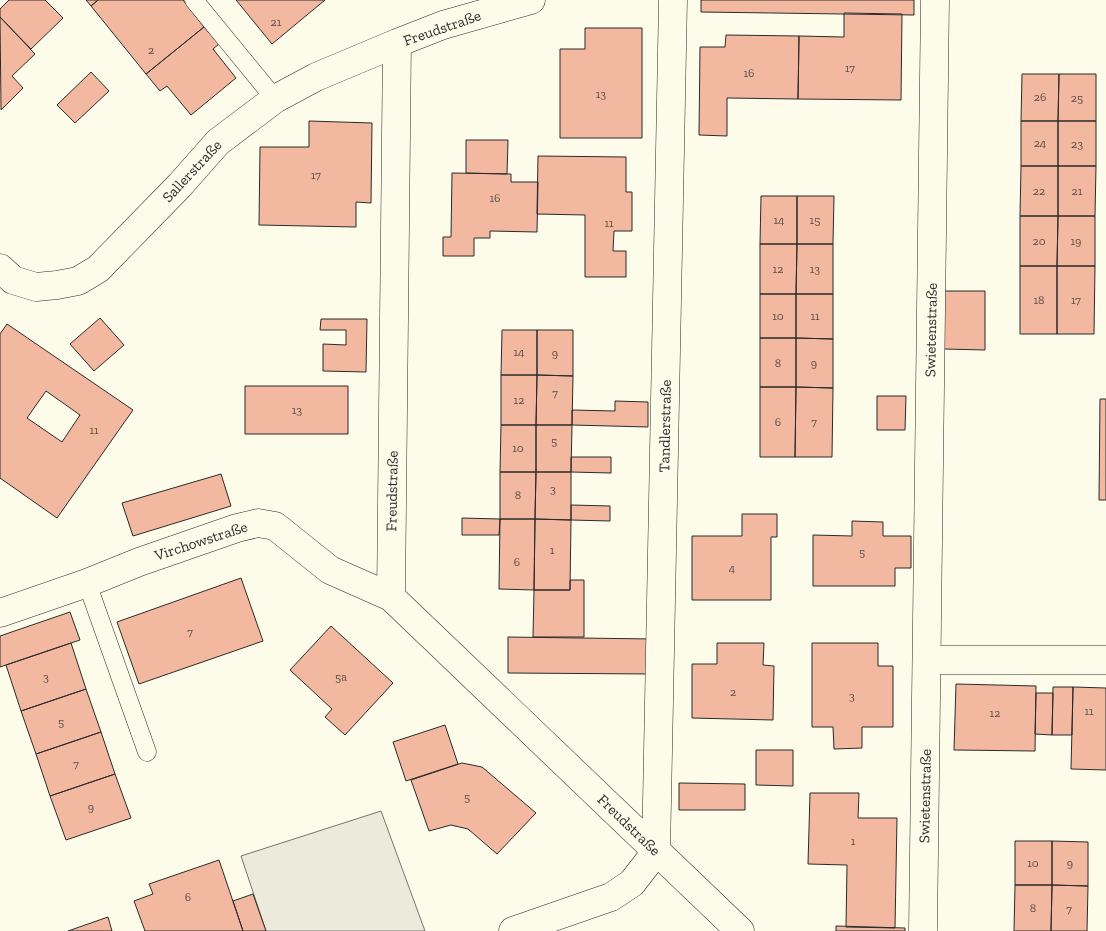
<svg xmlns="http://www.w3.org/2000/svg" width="1106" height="931" font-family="'Zilla Slab',serif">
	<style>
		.green { fill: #ecebdb; stroke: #74746e }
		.building { fill: #f2b8a0; stroke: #2b2b2b; fill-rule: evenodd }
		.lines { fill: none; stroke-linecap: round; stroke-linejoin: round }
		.service-casing { stroke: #2b2b2b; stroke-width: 19 }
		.minor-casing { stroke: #2b2b2b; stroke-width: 29 }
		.service { stroke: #fdfbea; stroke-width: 18 }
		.minor { stroke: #fdfbea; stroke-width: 28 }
		.labels { text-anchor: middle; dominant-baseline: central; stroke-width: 4; stroke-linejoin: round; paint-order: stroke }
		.number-label { font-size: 12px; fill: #5d4e48 }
		.street-label { font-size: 15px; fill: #2b2b2b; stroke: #fdfbea }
	</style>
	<rect width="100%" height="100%" fill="#fdfbea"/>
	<!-- green -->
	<path class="green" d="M381,811l44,120h-159l-25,-75z"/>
	<!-- building -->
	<path class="building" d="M9,0h36l18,18 -32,31 -31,-32v-8z
		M86,0h12l-7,6z
		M98,0h85l21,27 -58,47 -55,-68z
		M236,0h89l-53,44z
		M701,0h213v15l-213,-3z
		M844,13l58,1 -1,86 -103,-1 1,-63 45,1z
		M0,17l35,37 -23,22 11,12 -22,22z
		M204,27l15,17 -6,5 23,29 -45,37 -24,-29 -7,5 -14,-17z
		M585,28h57v110h-82v-89h25z
		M726,35l73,1 -1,63 -71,-1v38l-28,-1 1,-88h25z
		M91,72l18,19 -34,32 -18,-18z
		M1022,74h37l-1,47h-37z
		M1059,74h37v47h-38z
		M309,121l63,2 -1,80 -15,-1v25l-97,-2 1,-78h49z
		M1021,121h37v45h-37z
		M1058,121h38v45h-38z
		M466,140h42l-1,34 -41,-1z
		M538,156l88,1v35h6v39h-18l-1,20h13v26h-41v-62l-48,-1z
		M1021,166h37v50h-38z
		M1058,166h38l-1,50h-37z
		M452,173l59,1v8h27l-1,50 -47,-1v7h-16v18h-31v-19h8z
		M761,196h36v48h-37z
		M797,196h37l-1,48h-36z
		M1020,216h38l-1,50h-37z
		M1058,216h37v50h-38z
		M760,244h37l-1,50h-36z
		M797,244h36v50h-37z
		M1020,266h37v68h-37z
		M1057,266h38l-1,68h-37z
		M944,291h41v59l-41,-1z
		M760,294h36v44h-36z
		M796,294h37v45l-37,-1z
		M100,318l24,27 -30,26 -24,-27z
		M321,319h46l-1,53 -43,-1v-27l23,1v-15h-26z
		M7,324l126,86 -76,108 -57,-40v-144zM46,391l34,24 -18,27 -35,-24z
		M502,330h35v45h-36z
		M537,330h36v46l-36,-1z
		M760,338h36v49h-36z
		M796,338l37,1v49l-37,-1z
		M501,375h36l-1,50h-35z
		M537,375l36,1 -1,49h-36z
		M245,386h103v48h-103z
		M760,387h36l-1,70h-35z
		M796,387l37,1 -1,69h-37z
		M877,396h29l-1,34h-28z
		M1100,399h6v101h-7z
		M615,401l33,1v25l-76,-2v-15l43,1z
		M501,425h35v47h-36z
		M536,425h36l-1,47h-35z
		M571,457h40v16l-40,-1z
		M500,472h36l-1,47h-35z
		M536,472h35v48l-36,-1z
		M221,474l10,32 -98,30 -11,-33z
		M571,505l39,1v15l-39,-1z
		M742,514h35v23h-6v63h-79v-64h50z
		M462,518l38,1 -1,16h-37z
		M500,519h35l-1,71 -35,-1z
		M535,519l36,1 -1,70h-36z
		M852,521l31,1v14h28v32h-16v18h-82v-51l39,1z
		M241,578l22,63 -124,43 -22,-62z
		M570,580h14v57h-51l1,-47h36z
		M70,612l10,28 -80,27v-31z
		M331,626l62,57 -48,52 -20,-18 7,-8 -42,-39z
		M508,637l145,2v35l-145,-1z
		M71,643l15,46 -65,22 -15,-46z
		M717,643h47l-1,22 11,1 -1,54 -81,-2v-54h25z
		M812,643h66v23h15v61h-31v21l-28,1 -1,-22h-21z
		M956,684l80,2 -1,65 -81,-1z
		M1053,687h20l-1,48h-20z
		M1073,687l33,1v82l-35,-1z
		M86,689l15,43 -65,22 -15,-43z
		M1036,693h17l-1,42 -17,-1z
		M445,725l13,39 -52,17 -13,-39z
		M101,732l14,42 -65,22 -14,-42z
		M756,750h37v36l-37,-1z
		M462,763l20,4 54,46 -39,41 -29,-25 -17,-4 -22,6 -18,-51z
		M115,774l16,44 -65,22 -16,-44z
		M679,783l66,1v26h-66z
		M810,793h49l-1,25h39l-2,110 -49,-1 1,-62 -39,-1z
		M1015,841h37v44h-37z
		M1052,841l36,1v44l-36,-1z
		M219,860l24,71h-98l-11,-30 19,-7 -4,-10z
		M1015,885h37l-1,46h-37z
		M1052,885l36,1 -1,45h-36z
		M253,894l13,37h-23l-10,-30z
		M108,917l4,14h-44z
		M836,926l69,2v3h-69z"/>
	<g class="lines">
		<!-- service casing -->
		<g class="service-casing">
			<path id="service" d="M194,0l81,99
				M87,583l60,169"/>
		</g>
		<!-- minor casing -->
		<g class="minor-casing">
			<path id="minor" d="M531,0l-88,25 -46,18 -6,554 349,334
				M0,268l13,12 23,7 21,-2 21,-4 20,-12 82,-84 38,-43 57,-43 41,-22 81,-34
				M0,613l87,-30 52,-21 98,-34 21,-5 17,3 55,44 61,27
				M927,660h179
				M513,931l98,-34 21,-14 24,-31 17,-852
				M923,931l12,-931"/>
		</g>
		<!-- service -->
		<use href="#service" class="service"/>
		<!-- minor -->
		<use href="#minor" class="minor"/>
	</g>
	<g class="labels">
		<!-- number labels -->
		<g class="number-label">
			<text x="276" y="22">21</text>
			<text x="151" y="50">2</text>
			<text x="850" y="68">17</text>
			<text x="749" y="73">16</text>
			<text x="601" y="94">13</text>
			<text x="1040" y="97">26</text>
			<text x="1077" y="98">25</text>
			<text x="1040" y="143">24</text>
			<text x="1077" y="144">23</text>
			<text x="316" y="175">17</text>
			<text x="1039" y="191">22</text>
			<text x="1077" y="191">21</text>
			<text x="495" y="198">16</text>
			<text x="779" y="220">14</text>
			<text x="815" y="220">15</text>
			<text x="609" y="223">11</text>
			<text x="1039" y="241">20</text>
			<text x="1076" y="241">19</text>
			<text x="778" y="269">12</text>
			<text x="815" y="269">13</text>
			<text x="1039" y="300">18</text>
			<text x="1076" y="300">17</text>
			<text x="778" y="316">10</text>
			<text x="815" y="316">11</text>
			<text x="519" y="352">14</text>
			<text x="555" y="353">9</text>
			<text x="778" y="363">8</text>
			<text x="814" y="363">9</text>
			<text x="555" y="393">7</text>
			<text x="519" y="400">12</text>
			<text x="297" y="410">13</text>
			<text x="778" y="422">6</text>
			<text x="814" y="422">7</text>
			<text x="94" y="430">11</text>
			<text x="554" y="441">5</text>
			<text x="518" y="448">10</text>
			<text x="553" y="489">3</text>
			<text x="518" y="495">8</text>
			<text x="552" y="550">1</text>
			<text x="862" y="552">5</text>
			<text x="517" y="562">6</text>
			<text x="732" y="568">4</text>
			<text x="190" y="632">7</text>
			<text x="46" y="677">3</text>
			<text x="341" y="677">5a</text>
			<text x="733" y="692">2</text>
			<text x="852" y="696">3</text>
			<text x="1089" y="711">11</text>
			<text x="995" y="713">12</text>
			<text x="61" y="722">5</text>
			<text x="76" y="764">7</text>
			<text x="467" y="797">5</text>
			<text x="91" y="807">9</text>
			<text x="853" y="841">1</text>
			<text x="1033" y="863">10</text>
			<text x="1070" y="863">9</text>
			<text x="188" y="897">6</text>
			<text x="1033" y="908">8</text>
			<text x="1069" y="909">7</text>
		</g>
		<!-- street labels -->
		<g class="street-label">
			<text transform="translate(442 28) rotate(-19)">Freudstraße</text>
			<text transform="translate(192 171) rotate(-47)">Sallerstraße</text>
			<text transform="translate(931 330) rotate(-89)">Swietenstraße</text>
			<text transform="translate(665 426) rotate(-89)">Tandlerstraße</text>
			<text transform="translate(392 491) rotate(-89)">Freudstraße</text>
			<text transform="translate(201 541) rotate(-18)">Virchowstraße</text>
			<text transform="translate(925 796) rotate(-89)">Swietenstraße</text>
			<text transform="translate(629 825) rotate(44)">Freudstraße</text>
		</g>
	</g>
</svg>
